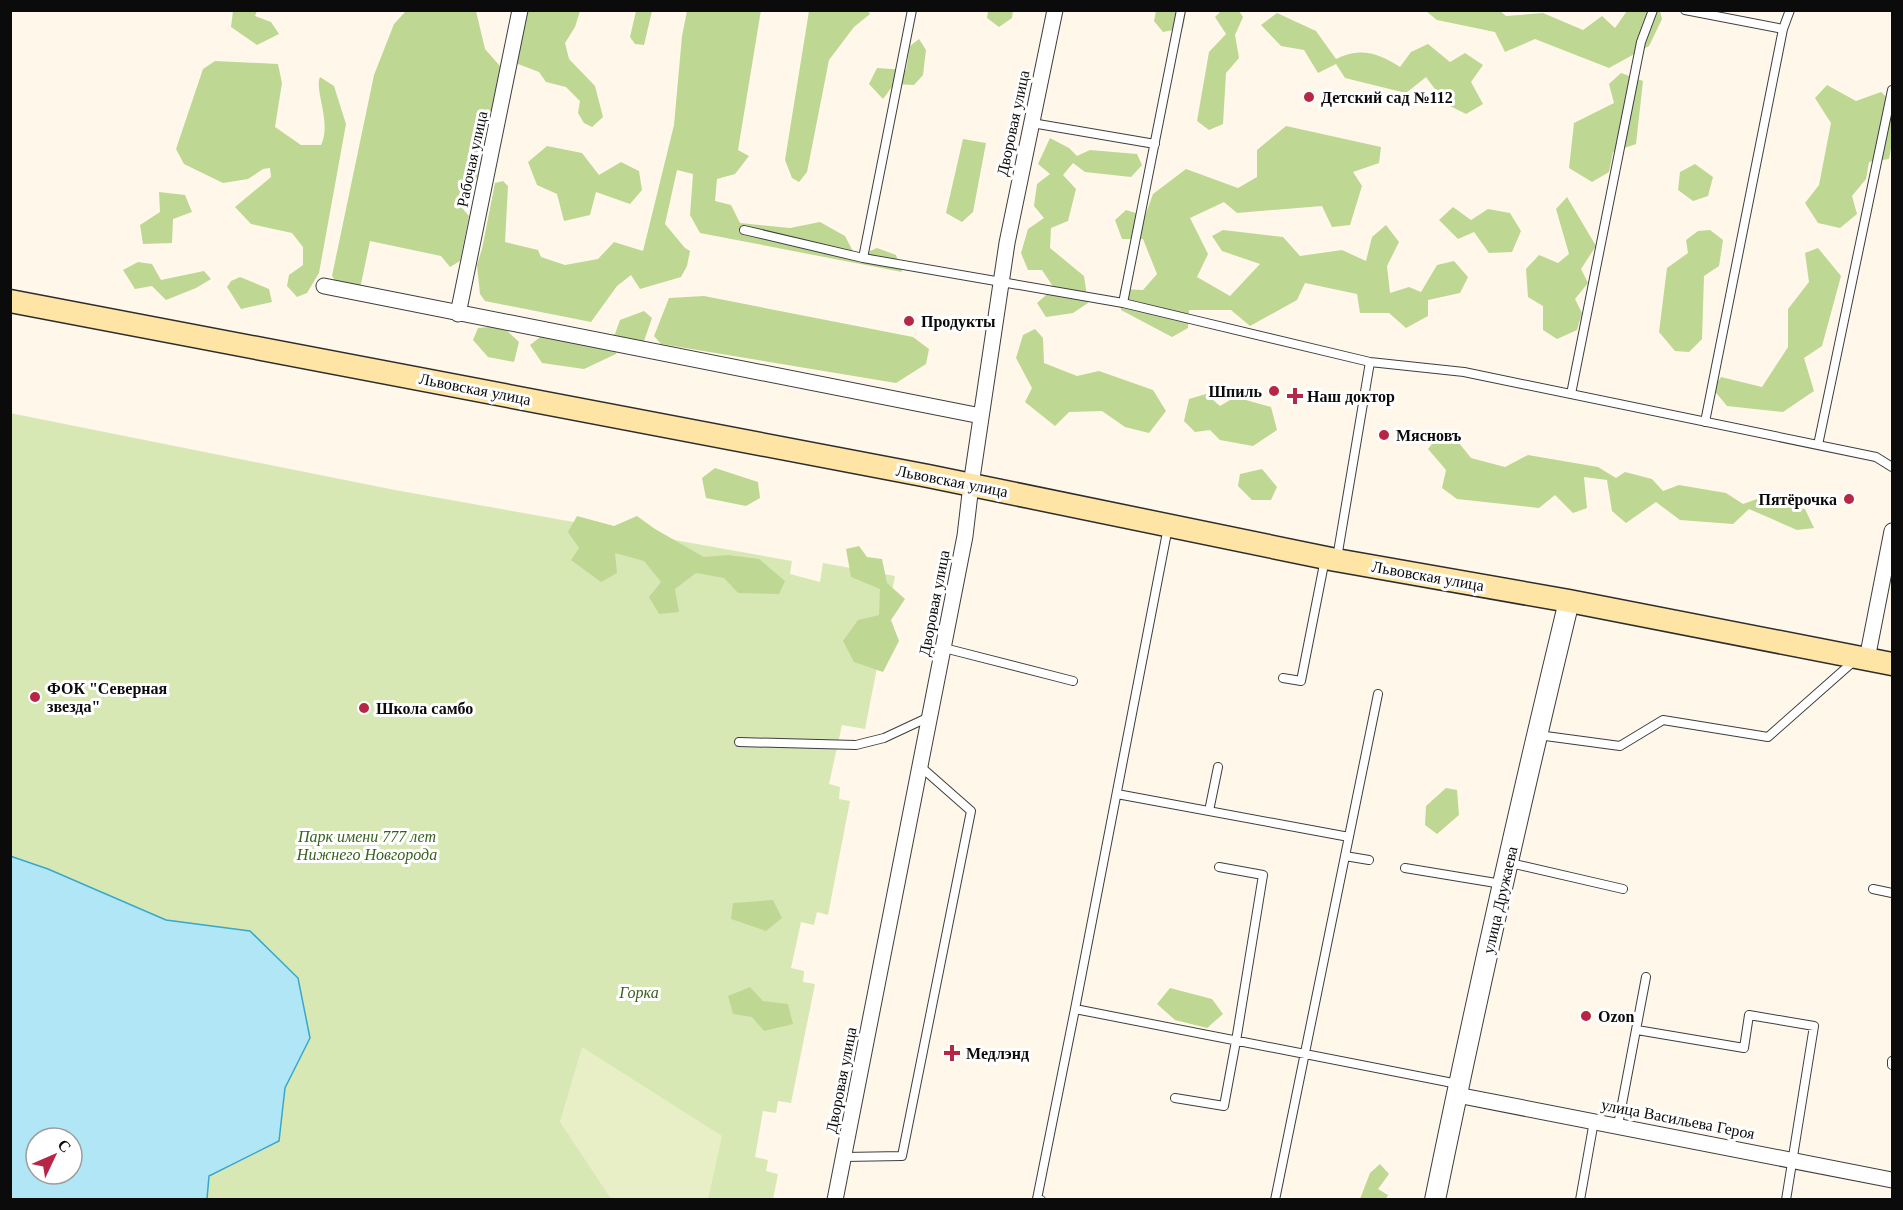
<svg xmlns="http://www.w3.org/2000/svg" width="1903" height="1210" font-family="Georgia,serif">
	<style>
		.green { fill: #d8e8b5; fill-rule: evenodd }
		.forest { fill: #bed894 }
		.pitch { fill: #e8efc6 }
		.water { fill: #b0e6f5; stroke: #38a8ca; stroke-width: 1.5; fill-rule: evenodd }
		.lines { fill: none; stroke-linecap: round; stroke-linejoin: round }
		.service-casing { stroke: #3e3e3e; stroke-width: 10 }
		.minor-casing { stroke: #3e3e3e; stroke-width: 17 }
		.tertiary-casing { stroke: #3e3e3e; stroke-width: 22 }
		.secondary-casing { stroke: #2d2d2d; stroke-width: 25 }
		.service { stroke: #fff; stroke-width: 8 }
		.minor { stroke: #fff; stroke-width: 15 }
		.tertiary { stroke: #fff; stroke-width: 20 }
		.secondary { stroke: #fee5a6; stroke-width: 22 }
		.poi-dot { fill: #b82646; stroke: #fff; stroke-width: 2 }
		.labels { text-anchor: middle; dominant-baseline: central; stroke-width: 6; stroke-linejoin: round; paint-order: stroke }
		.poi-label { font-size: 16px; font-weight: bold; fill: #0b0b0b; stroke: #fff; text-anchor: start }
		.street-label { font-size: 16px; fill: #0b0b0b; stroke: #fff }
		.park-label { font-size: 16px; font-style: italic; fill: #37611d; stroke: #fff }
	</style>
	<rect width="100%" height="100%" fill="#fff7ea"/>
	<!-- green -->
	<path class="green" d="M10,413l385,77 397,71 -2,13 30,8 3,-19 72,13 -30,153 -23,-4 -13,59 11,3 -1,12 11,2 -22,114 -11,-3 -3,13 -13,-3 -10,46 13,3 -1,11 12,2 -24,119 -13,-2 -2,12 -13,-2 -8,46 13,3 -2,11 12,3 -5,25h-762zM36,1138h36v36h-36z"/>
	<!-- forest -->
	<path class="forest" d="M761,10l-23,140 11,6 -14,18 -18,5 -2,22 16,4 9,18 50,5 30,-6 25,14 11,21 21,-9 19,7 6,17 -202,-39 -10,-18 3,-41 -16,-4 -12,54 20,24 5,3 -3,15 -6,11 -41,12 -9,-14 -14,11 -26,36 -106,-21 -5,-7 -3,-29 5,-16 13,-66 8,-2 5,5 -3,56 33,8 3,7 24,8 33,-6 16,-17 29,9 31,-126 8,-89 5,-25z
		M233,11h24l-2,5 16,6 8,12 -22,11 -26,-18z
		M406,11h70l9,38 15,17 -17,99 -21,43 7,8 -9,45 -10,6 -9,-11 -71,-15 -9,43 -7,6 -14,-2 -8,-12 42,-201 20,-51z
		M523,11h57l-5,16 -10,16 4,16 26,27 8,31 -11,10 -8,-4 -6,-10 2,-12 -14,-14 -20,-5 -7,-10 -21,-8 -3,-10z
		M636,11h16l-8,34 -9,-1 -5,-7z
		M809,11h59l2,3 -16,13 -25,33 -22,112 -8,10 -7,-4 -7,-18z
		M988,11v-1l25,1 -1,7 -13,9 -12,-9z
		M1156,11h30l-3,17 -20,4 -9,-11z
		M1221,11h18l4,6 -8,18 4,23 -13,15 -3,51 -14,6 -12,-9 12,-69 17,-18 -11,-17z
		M1426,11h74l6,5 37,-3 40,17 19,-14 13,12 12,-17h33l2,8 -13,27 -40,22 -74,-29 -30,13 -10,-20 -58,-12z
		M1277,13l39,18 20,28c25,-12 42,-6 64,8l11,-15 17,-8 22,18 15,-9 18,12 -12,17 12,22 -17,10 -20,-10 -20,-27 -20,16 -61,-15 -9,-14 -18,9 -14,-23 -23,-4 -20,-21z
		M919,39l7,11 -3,25 -9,10 -20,-1 -11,15 -14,-15 8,-16 29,2 4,-24z
		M215,61l63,3 4,19 -7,44 26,18h20c11,-22 -7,-55 -1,-68l14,9 12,38 -27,149 -12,20 -10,4 -10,-11 2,-11 14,-10v-18l-11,-14 -41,-9 -16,-17 36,-30 -1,-9 -7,1 -15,10 -25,4 -39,-19 -8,-15 27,-80z
		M1621,73l22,8 -7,63 -23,8 -4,20 -17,10 -23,-14 5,-45 40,-20 -5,-19z
		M1827,85l29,16 25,-9 11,10v41l-3,16 -20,3 -3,17 -14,17 5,18 -17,14 -22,-5 -13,-20 14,-18 12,-62 -16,-25z
		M1286,126l95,21 -2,16 -26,9 9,14 -12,39 -18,2 -10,-21 -85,7 -13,-11 -34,16 18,36 -11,23 33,19 30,-32 -38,-13 -10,-15 11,-6 60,7 17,19 42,-6 24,11 6,-24 14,-12 13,17 -12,24 3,27 19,-6 12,5 16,-27 17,-4 14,16 -8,16 -32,7v16l-22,12 -17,-15h-29l-3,-19 -52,-11 -8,17 -47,26 -19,-16h-42l-1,18 -16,9 -51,-27 -1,-21 23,1 14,-16 -14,-35h-21l-7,-19 11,-10 19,6 8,-22 33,-25 52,19 19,-11v-27z
		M1050,138l19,10 8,8 13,-6 47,4 5,11 -11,12 -46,-5 -12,-9 -10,12 13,14 -8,32 -17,7 -1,20 34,28 4,27 -15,10 -27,4 -9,-14 17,-15 -12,-18h-14l-7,-17 7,-24 16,-11 -10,-12 3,-22 13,-10 -12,-10z
		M963,139l23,4 -13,69 -11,10 -16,-9z
		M547,146l35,7 17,22 22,-13 18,9 3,19 -12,14 -34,-12 -6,23 -26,6 -7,-27 -20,-9 -9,-23z
		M1695,164l18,13 -5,19 -15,5 -15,-11 2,-18z
		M159,192l26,3 7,17 -19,7 -1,24 -29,1 -3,-19 20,-13z
		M1567,197l29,49 -15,23 7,14 -13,16 7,14 -5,17 -20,9 -14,-9v-24l-15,-9 -2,-28 13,-14 19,8 11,-9 -13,-45z
		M1453,207l18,13 17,-11 22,4 11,18 -9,21 -23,1 -15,-21 -16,7 -19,-19z
		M1710,230l13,10 -4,26 -15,10 -2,63 -13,13 -14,-1 -16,-19 8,-64 21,-15 -2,-13 12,-9z
		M1818,248l23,28 -19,70 -18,12 10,33 -31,21 -56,-6 -14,-17 8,-12 41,10 26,-40v-38l21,-27 -4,-29z
		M138,262l14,2 9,16 43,-9 7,8 -15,9 -30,12 -14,-14 -17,3 -12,-19z
		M240,277l29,12 3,13 -31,7 -14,-22 4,-6z
		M704,296l209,41 16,12 -3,15 -30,19 -235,-39 -7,-8 15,-38z
		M644,311l8,7 -8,23 -23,-2 -5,15 -32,15 -42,-6 -12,-18 19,-15 54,7 12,-3 5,-14z
		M502,326l17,16 -5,20 -26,-5 -15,-17 5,-12z
		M1035,329l8,9 1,25 33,13 22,-5 54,19 13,21 -17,22 -24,-6 -23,-16 -33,1 -14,14 -30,-24 7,-14 -16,-30 7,-23z
		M1206,394l14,12 15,-9 36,10 6,23 -24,16 -33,-6 -10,-10 -15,2 -11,-11 5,-22z
		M1436,439l23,4 12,15 34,9 23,-12 70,12 18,11 9,-6 27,7 11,12 16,-6 47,8 17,11 14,-5 48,10 9,19 -17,2 -48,-21 -16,15 -53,-4 -24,-18 -30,21 -14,-12 -5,-31 -23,-3 3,31 -14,5 -18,-18 -16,13 -82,-9 -15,-11 4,-18 -18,-21z
		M715,468l43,14 2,16 -14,8 -40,-8 -4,-20z
		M1262,469l15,18 -6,13h-19l-14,-14 2,-12z
		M577,516l37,10 23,-10 18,13 49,28 24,-2 31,4 26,22 -6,13 -41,-1 -14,-15 -28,-5 -21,16 4,23 -20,2 -10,-17 12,-15 -17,-21 -29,-8 2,20 -16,9 -30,-22 8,-12 -11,-16z
		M859,546l8,11 15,2 5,24 18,16 -14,21 8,21 -16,31 -29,-10 -11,-21 15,-21 21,-5 1,-26 -29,-12 -5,-28z
		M1446,788l11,2 2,25 -22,19 -12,-9 1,-19z
		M773,900l9,18 -16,13 -35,-12 2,-16z
		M750,987l13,14 25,3 5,20 -29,7 -12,-14 -19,-3 -5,-18z
		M1170,988l42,11 11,15 -16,14 -32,-8 -18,-16z
		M1380,1164l9,10 -11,15 10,6 -2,4h-26l10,-26z"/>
	<!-- pitch -->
	<path class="pitch" d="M582,1047l140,89 -14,63h-97l-51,-77z"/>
	<!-- water -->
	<path class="water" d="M10,856l38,13 118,51 84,11 48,47 12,60 -25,50 -6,53 -70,35 -2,23h-196zM36,1138h36v36h-36z"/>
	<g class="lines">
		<!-- service casing -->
		<g class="service-casing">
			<path id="service" d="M1685,10l98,19
				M1032,123l123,21
				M744,230l119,28 260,45 247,59 94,10 412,85 16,10
				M863,258l49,-248
				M1123,303l58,-293
				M1571,394l70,-352 12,-32
				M1705,422l78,-393 7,-19
				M1818,445l74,-355
				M1337,558l33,-196
				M944,648l129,33
				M1283,678l18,3 24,-122
				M1538,735l82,11 43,-26 105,17 86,-76
				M739,742l117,3 28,-7 45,-21
				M1117,794l232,43
				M1209,811l9,-44
				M1345,856l24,4
				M1510,863l113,26
				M1405,868l97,16
				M1873,889l19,4
				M1075,1009l383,75
				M1637,1030l107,18 5,-33 65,11 -28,174
				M1892,1061v4
				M1175,1098l49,8 12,-65 27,-166 -44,-8
				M1618,1125l28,-148
				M844,1157l58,-1 69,-345 -50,-44
				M1041,1200l-4,-1 38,-190 93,-482
				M1275,1200l103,-506
				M1580,1200l14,-79"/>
		</g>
		<!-- minor casing -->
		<g class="minor-casing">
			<path id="minor" d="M324,286l657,130
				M458,314l62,-304
				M1867,659l25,-128
				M1457,1095l435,85
				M835,1200l130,-664 6,-51 36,-242 48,-233"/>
		</g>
		<!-- tertiary casing -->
		<g class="tertiary-casing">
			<path id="tertiary" d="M1435,1200c41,-201 86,-400 134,-599"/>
		</g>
		<!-- secondary casing -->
		<g class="secondary-casing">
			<path id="secondary" d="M10,301l918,175 408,84 233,41 323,63"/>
		</g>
		<!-- service -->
		<use href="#service" class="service"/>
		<!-- minor -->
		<use href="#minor" class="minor"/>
		<!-- tertiary -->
		<use href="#tertiary" class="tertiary"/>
		<!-- secondary -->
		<use href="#secondary" class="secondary"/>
	</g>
	<!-- markers -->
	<g class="poi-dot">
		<circle cx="1309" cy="97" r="6"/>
		<circle cx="909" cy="321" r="6"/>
		<circle cx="1274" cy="391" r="6"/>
		<path d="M1292 387h6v6h6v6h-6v6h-6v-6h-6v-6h6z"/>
		<circle cx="1384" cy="435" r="6"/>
		<circle cx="1849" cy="499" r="6"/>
		<circle cx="35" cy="697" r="6"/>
		<circle cx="364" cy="708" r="6"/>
		<circle cx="1586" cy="1016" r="6"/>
		<path d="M949 1044h6v6h6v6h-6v6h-6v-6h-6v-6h6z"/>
	</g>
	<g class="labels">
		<!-- poi labels -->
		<g class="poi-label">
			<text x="1321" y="97">Детский сад №112</text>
			<text x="921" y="321">Продукты</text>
			<text x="1262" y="391" text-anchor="end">Шпиль</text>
			<text x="1307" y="396">Наш доктор</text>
			<text x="1396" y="435">Мясновъ</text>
			<text x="1837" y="499" text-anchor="end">Пятёрочка</text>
			<text x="47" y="688">ФОК "Северная<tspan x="47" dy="18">звезда"</tspan></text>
			<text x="376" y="708">Школа самбо</text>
			<text x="1598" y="1016">Ozon</text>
			<text x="966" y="1053">Медлэнд</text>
		</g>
		<!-- street labels -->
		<g class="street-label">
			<text transform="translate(1013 123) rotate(-78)">Дворовая улица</text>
			<text transform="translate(472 159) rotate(-78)">Рабочая улица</text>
			<text transform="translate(475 389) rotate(11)">Львовская улица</text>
			<text transform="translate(952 481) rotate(11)">Львовская улица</text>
			<text transform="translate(1428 576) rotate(10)">Львовская улица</text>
			<text transform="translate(934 603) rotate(-79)">Дворовая улица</text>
			<text transform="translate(1500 900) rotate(-77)">улица Дружаева</text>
			<text transform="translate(841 1080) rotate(-79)">Дворовая улица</text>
			<text transform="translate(1678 1119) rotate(11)">улица Васильева Героя</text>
		</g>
		<!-- park labels -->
		<g class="park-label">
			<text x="367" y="836">Парк имени 777 лет<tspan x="367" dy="18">Нижнего Новгорода</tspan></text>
			<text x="639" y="992">Горка</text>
		</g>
	</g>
	<!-- border -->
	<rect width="1903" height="1210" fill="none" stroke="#0b0b0b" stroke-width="24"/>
	<!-- north arrow -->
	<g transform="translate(54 1156) rotate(46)"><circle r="28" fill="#ffffff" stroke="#9d9d9d" stroke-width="1.5"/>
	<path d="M0-4.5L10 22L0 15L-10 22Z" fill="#b82646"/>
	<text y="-9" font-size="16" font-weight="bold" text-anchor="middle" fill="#0b0b0b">С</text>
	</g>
</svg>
